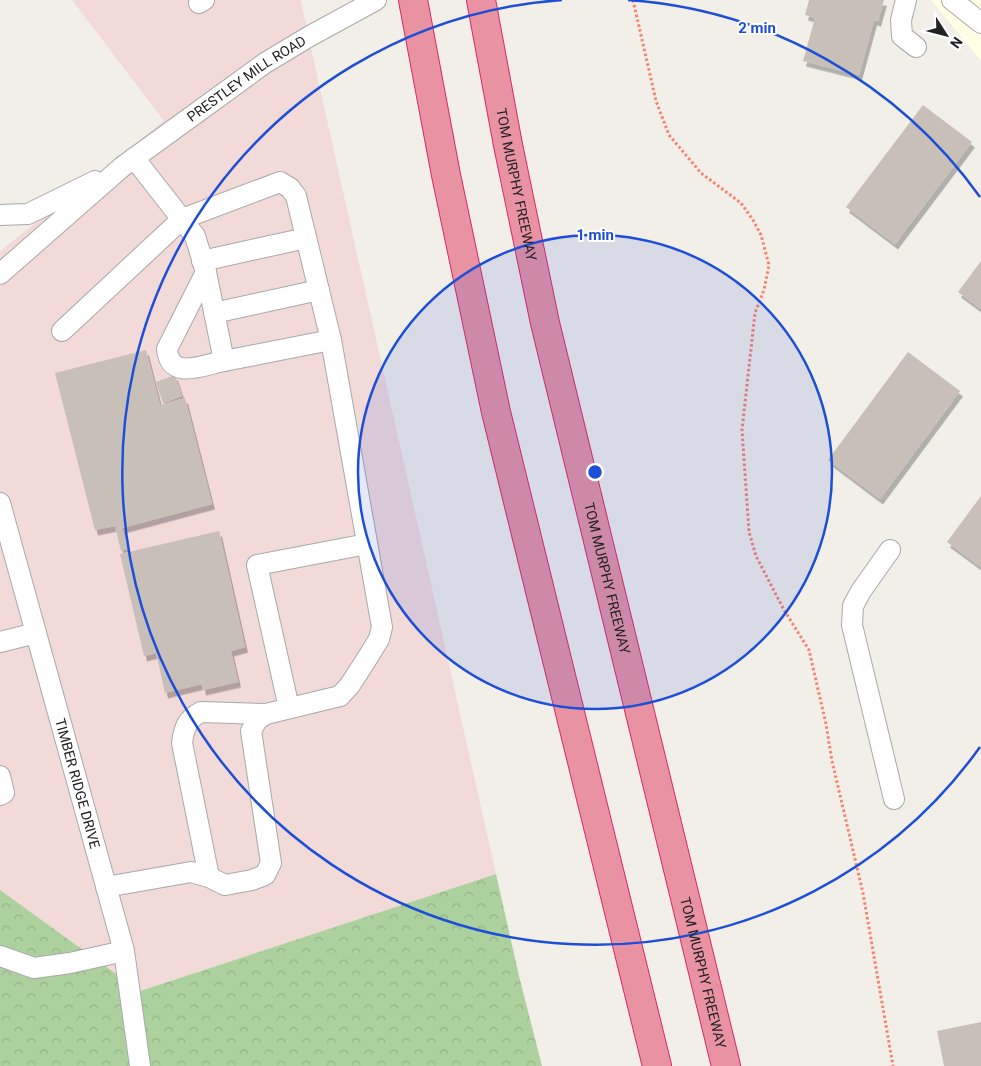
<svg xmlns="http://www.w3.org/2000/svg" width="981" height="1066" font-family="Roboto,sans-serif">
	<style>
		.commercial { fill: #f2dad9 }
		.education { fill: #ffffe5 }
		.forest { fill: url(#forest-crowns) }
		.building { fill: #c7bfb8; filter: url(#shadow) }
		.lines { fill: none; stroke-linecap: round; stroke-linejoin: round }
		.minor-casing { stroke: #a9a9a9; stroke-width: 22 }
		.highway-casing { stroke: #dc2a67; stroke-width: 30 }
		.path { stroke: #fa8072; stroke-width: 3; stroke-dasharray: 2.5 2.5; stroke-linecap: butt }
		.minor { stroke: #fff; stroke-width: 20 }
		.highway { stroke: #e892a2; stroke-width: 28 }
		.ring { fill: none; stroke: #1d4ed8; stroke-width: 2.5 }
		.labels { text-anchor: middle; dominant-baseline: central; stroke-width: 4; stroke-linejoin: round; paint-order: stroke }
		.street-label { font-size: 14px; fill: #222; stroke: #fff }
		.centre { fill: #1d4ed8; stroke: #fff; stroke-width: 2.5 }
		.ring-label { font-size: 15px; text-anchor: middle; font-weight: bold; fill: #1d4ed8; stroke: #fff; stroke-width: 4; stroke-linejoin: round; paint-order: stroke }
	</style>
	<defs>
		<pattern id="forest-crowns" width="20" height="18" patternUnits="userSpaceOnUse" patternTransform="scale(1.25)"><rect width="20" height="18" fill="#add19e"/><path d="M2 6a3 3 0 1 1 6 0M12 15a3 3 0 1 1 6 0" fill="none" stroke="#95b388"/></pattern>
		<filter id="shadow"><feDropShadow dx="3" dy="5.5" stdDeviation="0" flood-color="#0004"/></filter>
	</defs>
	<rect width="100%" height="100%" fill="#f2efe9"/>
	<!-- commercial -->
	<path class="commercial" d="M72,0h229l7,35 188,839 -356,117 -140,-101v-639l164,-130z"/>
	<!-- education -->
	<path class="education" d="M931,0h50v61z"/>
	<!-- forest -->
	<path class="forest" d="M496,874l23,102 23,90h-542v-176l140,101z"/>
	<!-- building -->
	<path class="building" d="M809,0h75l-6,21 -4,-1 -15,55 -56,-14 12,-43 -10,-3z
		M923,105l49,37 -77,102 -49,-37z
		M981,261v48l-23,-17z
		M146,350l14,55 25,-7 27,106 -90,24 6,21 -7,2 -6,-25 -20,4 -40,-157z
		M908,352l52,39 -80,108 -52,-39z
		M175,375l7,21 -19,7 -7,-21z
		M981,496v71l-34,-25z
		M219,531l26,116 -14,4 7,31 -35,8 -1,-6 -37,9 -9,-40 -12,3 -24,-102z
		M981,1022v44h-37l-7,-35z"/>
	<g class="lines">
		<!-- minor casing -->
		<g class="minor-casing">
			<g id="minor">
				<path d="M906,0l-5,20 1,16 14,11"/>
				<path d="M952,0l29,23"/>
				<path d="M199,3l5,-3"/>
				<path d="M0,215l28,-1 67,-33"/>
				<path d="M202,261l104,-23"/>
				<path d="M206,272l-39,77c3,32 36,16 57,12"/>
				<path id="s1" d="M0,274l122,-107 143,-104 45,-27 66,-36"/>
				<path d="M214,313l105,-23"/>
				<path d="M62,331l120,-112 98,-37 10,6 6,8 35,144"/>
				<path id="s2" d="M0,503l124,448 16,115"/>
				<path d="M890,550l-29,41 -8,15 -1,19 42,174"/>
				<path d="M0,642l36,-9"/>
				<path d="M289,708l-32,-143 110,-21"/>
				<path d="M0,776l4,17 -4,2"/>
				<path d="M209,877l-27,-134c2,-15 5,-24 19,-31l65,2"/>
				<path d="M106,887l85,-15 18,5 16,8 27,-5 13,-5 6,-12 -20,-132 6,-11 9,-6 74,-18 10,-11 18,-28 11,-18 3,-12 -51,-287 -107,21 -18,-89 -11,-36 -61,-78"/>
				<path d="M0,956l34,12 36,-5 54,-12"/>
			</g>
		</g>
		<!-- highway casing -->
		<g class="highway-casing">
			<g id="highway">
				<path d="M413,0l33,175 50,237 161,654"/>
				<path id="s3" d="M481,0l27,145 37,178 181,743"/>
			</g>
		</g>
		<!-- path -->
		<path class="path" d="M633,0l23,101 13,34 32,38 40,30 12,17 8,15 8,30 -5,25 -9,23 -13,117 7,102 7,24 28,54 25,40 17,74 6,37 31,132 30,173"/>
		<!-- minor -->
		<use href="#minor" class="minor"/>
		<!-- highway -->
		<use href="#highway" class="highway"/>
	</g>
	<!-- distance rings -->
	<circle cx="595" cy="472" r="237" fill="#1d4ed8" fill-opacity=".12"/>
	<g class="ring">
		<circle cx="595" cy="472" r="237"/>
		<path d="M980 747A473 473 0 1 1 562 0M628 0A473 473 0 0 1 980 197"/>
	</g>
	<g class="labels">
		<!-- street labels -->
		<g class="street-label">
			<text stroke="none"><textPath href="#s1" startOffset="315">PRESTLEY MILL ROAD</textPath></text>
			<text stroke="none"><textPath href="#s3" startOffset="188">TOM MURPHY FREEWAY</textPath></text>
			<text stroke="none"><textPath href="#s3" startOffset="592">TOM MURPHY FREEWAY</textPath></text>
			<text stroke="none"><textPath href="#s2" startOffset="291">TIMBER RIDGE DRIVE</textPath></text>
			<text stroke="none"><textPath href="#s3" startOffset="998">TOM MURPHY FREEWAY</textPath></text>
		</g>
	</g>
	<circle cx="595" cy="472" r="8" class="centre"/>
	<g class="ring-label">
		<text x="757" y="33">2 min</text>
		<text x="595" y="240">1 min</text>
	</g>
	<!-- north arrow -->
	<g transform="translate(946 35) rotate(126)" stroke="#ffffff" stroke-width="4" paint-order="stroke">
	<path d="M0-4L9 19L0 12L-9 19Z" fill="#222222"/>
	<text y="-8" font-size="14" font-weight="bold" text-anchor="middle" fill="#222222">N</text>
	</g>
</svg>
